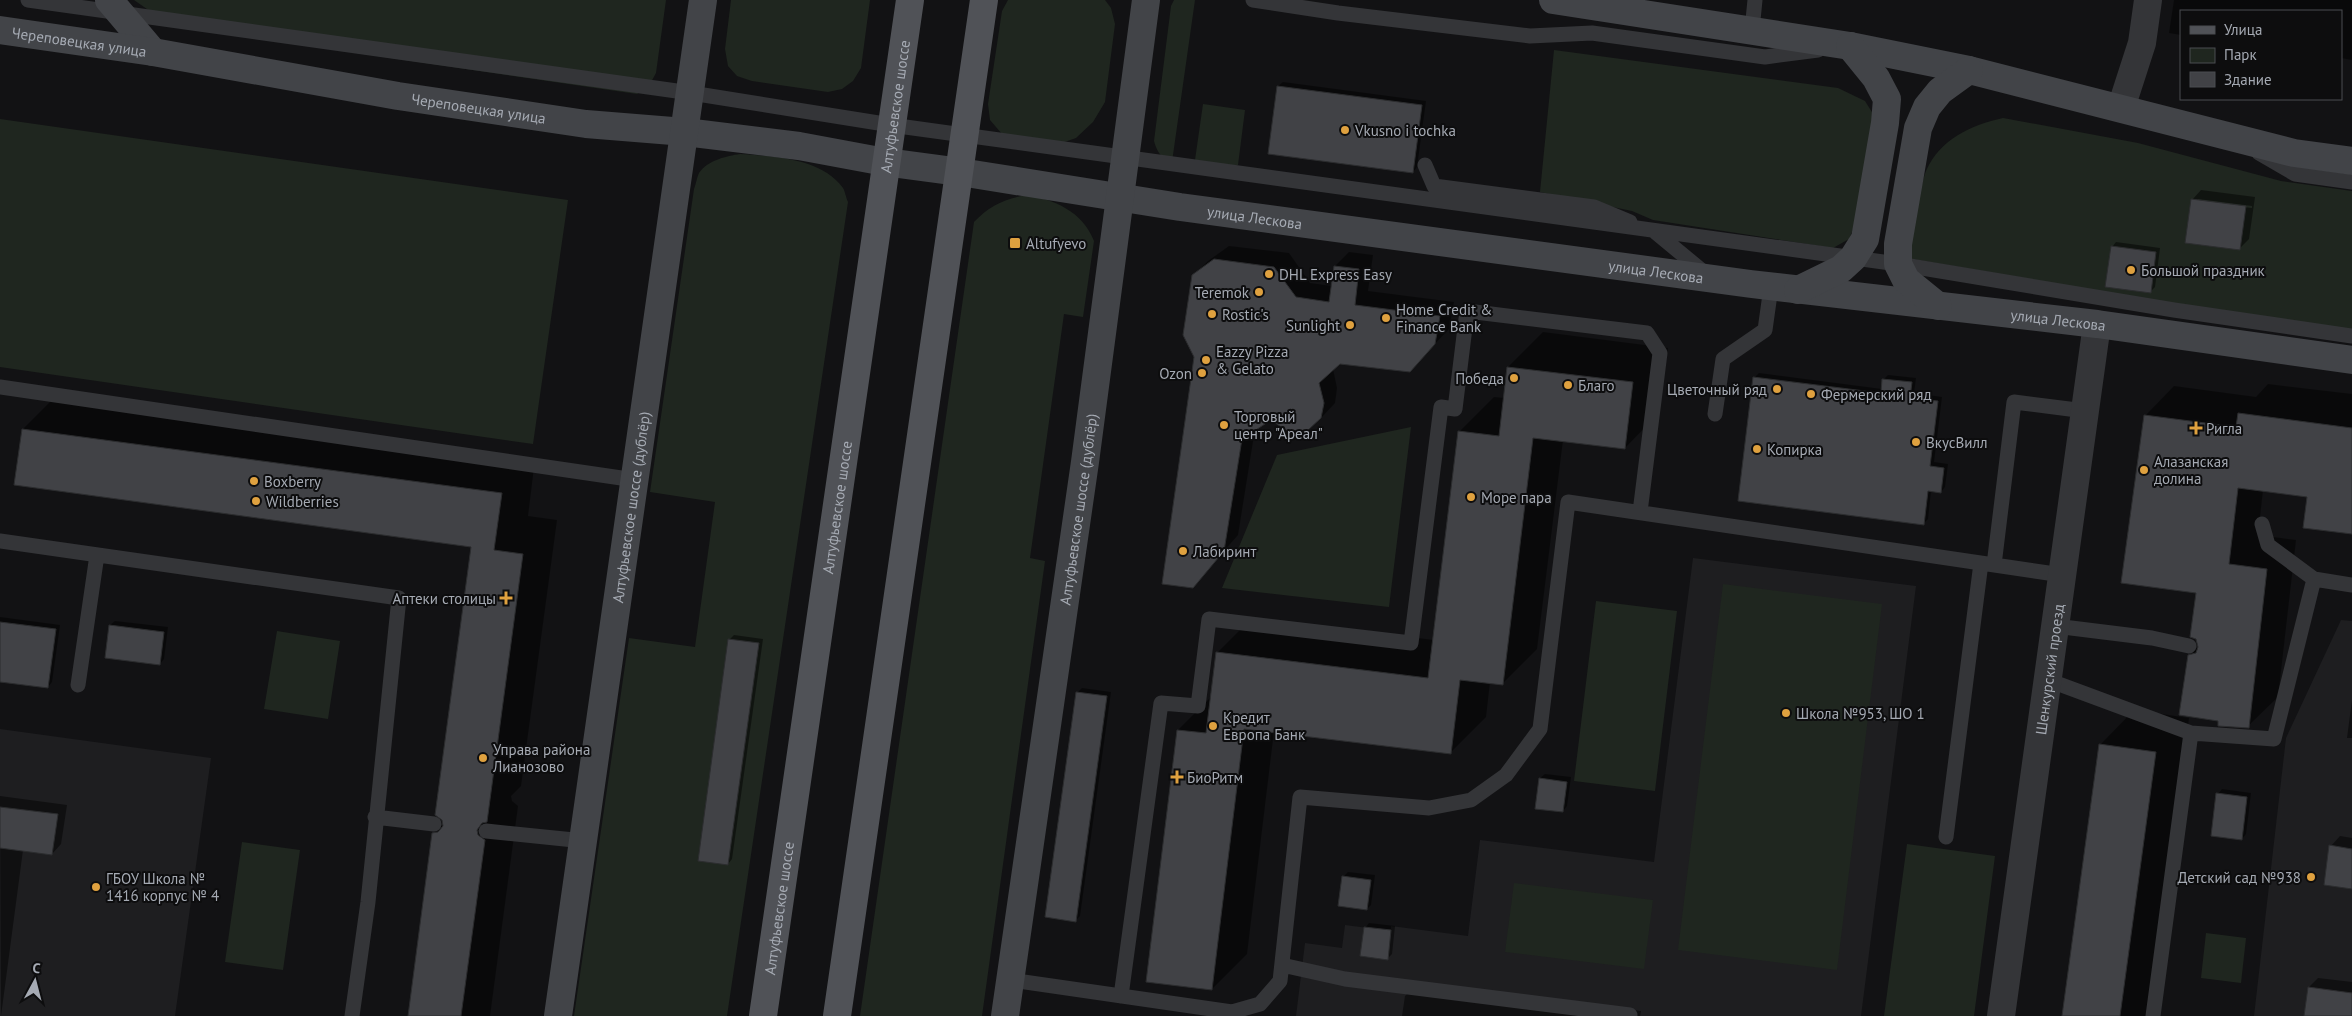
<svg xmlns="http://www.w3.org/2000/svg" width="2352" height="1016" font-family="'PT Sans',sans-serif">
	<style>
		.built { fill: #1e1e20 }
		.green { fill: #1f261f }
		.shadow { fill: #0007; fill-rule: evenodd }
		.building { fill: #414246; stroke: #2c2d2f }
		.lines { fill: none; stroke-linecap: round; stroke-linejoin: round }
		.lane { stroke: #343538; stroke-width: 15 }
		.street { stroke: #343538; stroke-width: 28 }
		.secondary { stroke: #424448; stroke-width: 28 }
		.primary { stroke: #505257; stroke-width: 28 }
		.poi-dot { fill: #dfa13f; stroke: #0d0d0e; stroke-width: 2 }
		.labels { text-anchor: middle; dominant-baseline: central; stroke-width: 4; stroke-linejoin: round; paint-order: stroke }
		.street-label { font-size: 15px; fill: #a5aab3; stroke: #0d0d0e }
		.poi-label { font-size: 15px; fill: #a5aab3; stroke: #0d0d0e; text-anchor: start }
	</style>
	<rect width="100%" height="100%" fill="#121214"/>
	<!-- built -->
	<path class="built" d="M1693,558l223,28 -55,430h-565l9,-73 37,5 3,-23 46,6v-5l77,10 12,-96 174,22z
		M2341,620l11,1v395h-98l32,-278z
		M0,729l211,29 -36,258h-175z"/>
	<!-- green -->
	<path class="green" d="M134,0h532l-10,73 -6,11 -13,10 -452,-66 -31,-14z
		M731,0h139l-9,68 -8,13 -11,8 -14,3 -76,-11 -15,-5 -9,-10 -3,-17z
		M1008,0h97l6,8 4,16 -10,78 -12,20 -17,16 -20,7 -54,-11 -12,-14 -2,-16 14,-93z
		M1174,0h21l-23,162c-11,-4 -15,-10 -18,-21l17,-135z
		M1554,50l284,38 27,13 10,16 -15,96 -11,26 -16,9 -180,-28 -21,-9 -92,-19z
		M1203,104l42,6 -7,55 -44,2z
		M2003,118l135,25 143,38 71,10v143l-440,-75 -1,-12c4,-20 8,-58 15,-76 14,-32 45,-46 77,-53z
		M0,119l568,81 -35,244 -533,-77z
		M740,154c32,2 82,4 103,34 2,3 3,10 5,14l-121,814h-153l55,-378 66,9 20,-145 -65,-10 44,-303c2,-5 3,-12 5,-16 9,-13 28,-17 41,-19z
		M1026,195c29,5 56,16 68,46l-11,76 -19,-3 -34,244 15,3 -63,455h-122l114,-794c15,-16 30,-23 52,-27z
		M1411,427l-22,180 -167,-19 55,-133z
		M1723,584l159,20 -45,366 -159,-20z
		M1596,601l81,10 -22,180 -81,-10z
		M277,631l63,10 -12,78 -64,-10z
		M242,842l58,8 -17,120 -58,-8z
		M1907,844l88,12 -21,160h-90z
		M1514,883l139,17 -9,69 -139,-17z
		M2206,933l40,5 -5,45 -40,-5z"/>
	<!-- shadow -->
	<path class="shadow" d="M2174,0h178v60l-11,-2v-47h-160v24l-12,-2z
		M1283,82l143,19 -9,66 -4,5 -135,-86z
		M2201,190l54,7 -6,42 -9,9 -48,-48zM2198,199l54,7v2l-54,-6z
		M2116,242l44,6 -5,39 -5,5 -38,-45z
		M1229,246l60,7 21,30 22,3 3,-20 14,-14 24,3 -5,36 86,11 -5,27 -39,41 -70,-7 -7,6 4,19 -2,15 -14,15h-50l-16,11 -17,106 -46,52 4,-231 -3,-80 15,-15z
		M1543,332l125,16 -9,65 -34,35 -62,-8 -26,209 -35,35 -12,-2 -4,35 -35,35 -177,-21 -27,223 -35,35 -34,-259 34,-34 5,-43 35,-35 182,22 25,-208 35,-35 10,1 4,-31z
		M1759,373l123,16 2,-10 4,-4 28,3 -2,15 28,4 -8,65 14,2 -3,23 -4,5 -10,-1 -3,28 -5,5 -169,-146z
		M2268,384l84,10v139l-44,-37 -45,-6 -5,45 38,5 -18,157 -30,29 -59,-70 10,-10 -1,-54 -53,-176 29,-30 82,11z
		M57,395l478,64 -7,57 29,4 -36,266 -10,10 1,5 6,5 -28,210h-81l24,-182 11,-11 28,-277 -449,-117z
		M0,617l60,8 -8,57 -4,5 -48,-6z
		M115,621l53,6 -4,32 -4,5 -50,-39z
		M734,635l29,4 -31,220 -4,5 1,-224z
		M1082,688l29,4 -31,224 -4,4 -29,-4 31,-224z
		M2352,700v38h-5z
		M2134,710l55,8 -41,298h-85l37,-271z
		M1545,774l26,3 -4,29 -4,5 -23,-33z
		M2222,789l29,4 -5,41 -4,5 -24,-45z
		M0,796l67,9 -6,39 -9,10 -29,-4 -22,166z
		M2340,836l12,2v49l-21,-41z
		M1348,872l27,3 -4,30 -4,4 -24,-32z
		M1369,923l26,3 -3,28 -5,5 -22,-31z
		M2318,978l34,4v34h-47l4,-29z
		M1419,982l222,29 -1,5h-238l3,-20z"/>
	<!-- building -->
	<path class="building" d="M1277,86l145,19 -9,68 -145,-19z
		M2191,199l55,7 -6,44 -55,-7z
		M2111,246l45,6 -5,41 -46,-6z
		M1214,259l60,8 22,30 33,5 5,-36 25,3 -4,36 85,11 -5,28 -25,28 -70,-8 -21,19 5,20 -3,15 -13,12 -21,1 -16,-11 -29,19 -18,112 -31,37 -31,-4 32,-227 -11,-22 9,-60z
		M1507,367l126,15 -8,67 -92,-11 -30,247 -43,-5 -9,74 -207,-25 -32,261 -66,-8 31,-252 29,3 10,-81 212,26 30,-247 41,5z
		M1753,377l128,16 1,-14 30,3 -2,16 28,3 -8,65 14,2 -3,25 -13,-2 -4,34 -186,-24z
		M2238,413l114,15v106l-49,-6 4,-31 -69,-9 -9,76 38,5 -18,159 -31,-2v-5l-39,-6 9,-60 8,-2 2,-6 -2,-8 -6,-2 6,-44 -75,-10 23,-168 92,12z
		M22,429l480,64 -8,57 29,4 -36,268 -5,1 -5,7 1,5 7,5 -24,176h-53l24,-183 6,-1 5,-6 -1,-6 -7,-5 36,-268 -457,-62z
		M0,622l56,7 -8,59 -48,-6z
		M109,625l55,7 -4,33 -55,-7z
		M728,639l31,4 -31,222 -30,-4z
		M1076,692l31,4 -31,226 -31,-5z
		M2099,744l57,8 -36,264h-58z
		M1539,778l28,4 -4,30 -28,-3z
		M2216,793l31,4 -5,43 -31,-4z
		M0,807l58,7 -6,41 -52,-7z
		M2329,845l23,4v40l-28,-4z
		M1342,876l29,4 -4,30 -29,-4z
		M1364,927l27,3 -3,30 -28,-4z
		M2308,987l44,6v23h-48z"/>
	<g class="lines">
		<!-- lane -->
		<path class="lane" d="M28,0l663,93 200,32 1007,139 276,46 178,26
			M1253,0l85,13 192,23 62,-3 173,24 53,-7
			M1752,30l3,-30
			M2259,153l36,21 57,8
			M1425,165l9,21 160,21 36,15
			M1654,231l52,43
			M0,387l635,93
			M1715,414l8,-55 42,-29 6,-43
			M2262,524l6,21 46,34
			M0,541l399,57 -31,304 -16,114
			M1994,565l20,-163 71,9
			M2055,626l97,12 37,8
			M2048,680l143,53 -38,283
			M78,685l19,-130
			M2191,733l83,6 40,-160 38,6
			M375,817l59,7
			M486,831l98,10
			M1946,837l35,-274
			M1282,965l63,14 285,36
			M1011,980l221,32 28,-8 20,-23 20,-184 129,11 42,-8 35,-25 34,-46 28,-227 494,73
			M1121,996l40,-293 37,3 11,-87 202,24 30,-236 14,2 12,-98 180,22 13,20 -20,159"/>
		<!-- street -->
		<g class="street">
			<path d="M2121,108l21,-65 6,-43"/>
			<path id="s1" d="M2001,1016l96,-692"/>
		</g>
		<!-- secondary -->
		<g class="secondary">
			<path d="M109,0l44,52"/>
			<path d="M1553,0l297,46 119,24 325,83 58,8"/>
			<path id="s2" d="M0,30l153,22 245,44 188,28 99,8 114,14 86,16 75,10 220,35 571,77 346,40 255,36"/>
			<path d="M1798,290l43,-21 12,-11 12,-19 20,-116 2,-24 -11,-21 -26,-32"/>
			<path d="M1938,306l-32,-26 -8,-16v-20l20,-116 9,-21 13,-16 29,-21"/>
			<path id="s3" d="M558,1016l145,-1016"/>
			<path id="s4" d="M1005,1016l80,-554 61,-462"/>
		</g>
		<!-- primary -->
		<g class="primary">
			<path id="s5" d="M763,1016l147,-1016"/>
			<path d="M837,1016l147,-1016"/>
		</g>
	</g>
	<!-- markers -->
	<g class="poi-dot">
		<circle cx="1345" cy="130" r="5"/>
		<rect x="1009" y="237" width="12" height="12" rx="2.5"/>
		<circle cx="2131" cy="270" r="5"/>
		<circle cx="1269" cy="274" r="5"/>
		<circle cx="1259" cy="292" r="5"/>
		<circle cx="1212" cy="314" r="5"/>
		<circle cx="1386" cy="318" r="5"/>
		<circle cx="1350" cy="325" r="5"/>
		<circle cx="1206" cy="360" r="5"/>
		<circle cx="1202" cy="373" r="5"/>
		<circle cx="1514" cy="378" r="5"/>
		<circle cx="1568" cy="385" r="5"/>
		<circle cx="1777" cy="389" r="5"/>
		<circle cx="1811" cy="394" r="5"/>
		<circle cx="1224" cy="425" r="5"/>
		<path d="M2193.5 420.5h5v5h5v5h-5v5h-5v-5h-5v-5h5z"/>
		<circle cx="1916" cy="442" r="5"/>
		<circle cx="1757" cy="449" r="5"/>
		<circle cx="2144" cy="470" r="5"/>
		<circle cx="254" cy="481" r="5"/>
		<circle cx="1471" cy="497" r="5"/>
		<circle cx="256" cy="501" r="5"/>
		<circle cx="1183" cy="551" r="5"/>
		<path d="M503.5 590.5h5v5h5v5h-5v5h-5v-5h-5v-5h5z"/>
		<circle cx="1786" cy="713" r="5"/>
		<circle cx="1213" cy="726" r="5"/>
		<circle cx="483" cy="758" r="5"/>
		<path d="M1174.5 769.5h5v5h5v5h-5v5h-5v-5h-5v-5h5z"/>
		<circle cx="2311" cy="877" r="5"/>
		<circle cx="96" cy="887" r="5"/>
	</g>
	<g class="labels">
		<!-- street labels -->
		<g class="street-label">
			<text stroke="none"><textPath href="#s2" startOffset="80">Череповецкая улица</textPath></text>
			<text stroke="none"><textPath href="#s5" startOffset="919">Алтуфьевское шоссе</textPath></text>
			<text stroke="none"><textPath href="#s2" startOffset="485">Череповецкая улица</textPath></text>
			<text stroke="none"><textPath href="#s2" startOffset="1269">улица Лескова</textPath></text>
			<text stroke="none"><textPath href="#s2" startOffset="1674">улица Лескова</textPath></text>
			<text stroke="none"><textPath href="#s2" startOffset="2079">улица Лескова</textPath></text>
			<text stroke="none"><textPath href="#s3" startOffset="514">Алтуфьевское шоссе (дублёр)</textPath></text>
			<text stroke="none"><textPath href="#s5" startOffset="514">Алтуфьевское шоссе</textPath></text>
			<text stroke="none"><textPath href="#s4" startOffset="512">Алтуфьевское шоссе (дублёр)</textPath></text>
			<text stroke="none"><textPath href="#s1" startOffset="350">Шенкурский проезд</textPath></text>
			<text stroke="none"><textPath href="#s5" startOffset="109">Алтуфьевское шоссе</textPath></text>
		</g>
		<!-- poi labels -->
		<g class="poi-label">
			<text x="1355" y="130">Vkusno i tochka</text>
			<text x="1026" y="243">Altufyevo</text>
			<text x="2141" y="270">Большой праздник</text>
			<text x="1279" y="274">DHL Express Easy</text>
			<text x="1249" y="292" text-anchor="end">Teremok</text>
			<text x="1396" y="309">Home Credit &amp;<tspan x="1396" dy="17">Finance Bank</tspan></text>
			<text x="1222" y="314">Rostic's</text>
			<text x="1340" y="325" text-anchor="end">Sunlight</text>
			<text x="1216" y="351">Eazzy Pizza<tspan x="1216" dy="17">&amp; Gelato</tspan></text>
			<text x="1192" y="373" text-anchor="end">Ozon</text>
			<text x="1504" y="378" text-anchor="end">Победа</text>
			<text x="1578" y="385">Благо</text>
			<text x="1767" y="389" text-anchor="end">Цветочный ряд</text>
			<text x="1821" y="394">Фермерский ряд</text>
			<text x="1234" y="416">Торговый<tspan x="1234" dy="17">центр "Ареал"</tspan></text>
			<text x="2206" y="428">Ригла</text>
			<text x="1926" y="442">ВкусВилл</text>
			<text x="1767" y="449">Копирка</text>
			<text x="2154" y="461">Алазанская<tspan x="2154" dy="17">долина</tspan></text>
			<text x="264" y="481">Boxberry</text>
			<text x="1481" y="497">Море пара</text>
			<text x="266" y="501">Wildberries</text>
			<text x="1193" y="551">Лабиринт</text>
			<text x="496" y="598" text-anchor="end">Аптеки столицы</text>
			<text x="1796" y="713">Школа №953, ШО 1</text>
			<text x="1223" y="717">Кредит<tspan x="1223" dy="17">Европа Банк</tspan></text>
			<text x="493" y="749">Управа района<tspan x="493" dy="17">Лианозово</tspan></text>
			<text x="1187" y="777">БиоРитм</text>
			<text x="2301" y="877" text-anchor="end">Детский сад №938</text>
			<text x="106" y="878">ГБОУ Школа №<tspan x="106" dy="17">1416 корпус № 4</tspan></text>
		</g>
	</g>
	<!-- legend -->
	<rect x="2180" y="10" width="162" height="90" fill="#0d0d0e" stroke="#4a4c50"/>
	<rect x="2190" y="26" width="25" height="8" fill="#505257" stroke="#4a4c50"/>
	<text x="2224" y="35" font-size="15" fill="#a5aab3">Улица</text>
	<rect x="2190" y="48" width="25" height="15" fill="#1f261f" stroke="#4a4c50"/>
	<text x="2224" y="60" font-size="15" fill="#a5aab3">Парк</text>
	<rect x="2190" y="72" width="25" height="15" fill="#414246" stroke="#4a4c50"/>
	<text x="2224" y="85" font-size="15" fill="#a5aab3">Здание</text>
	<!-- north arrow -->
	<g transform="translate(35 981) rotate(7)" stroke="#0d0d0e" stroke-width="4" paint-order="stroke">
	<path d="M0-4L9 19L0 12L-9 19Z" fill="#a5aab3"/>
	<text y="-8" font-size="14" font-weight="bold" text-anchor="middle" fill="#a5aab3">С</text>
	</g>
</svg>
